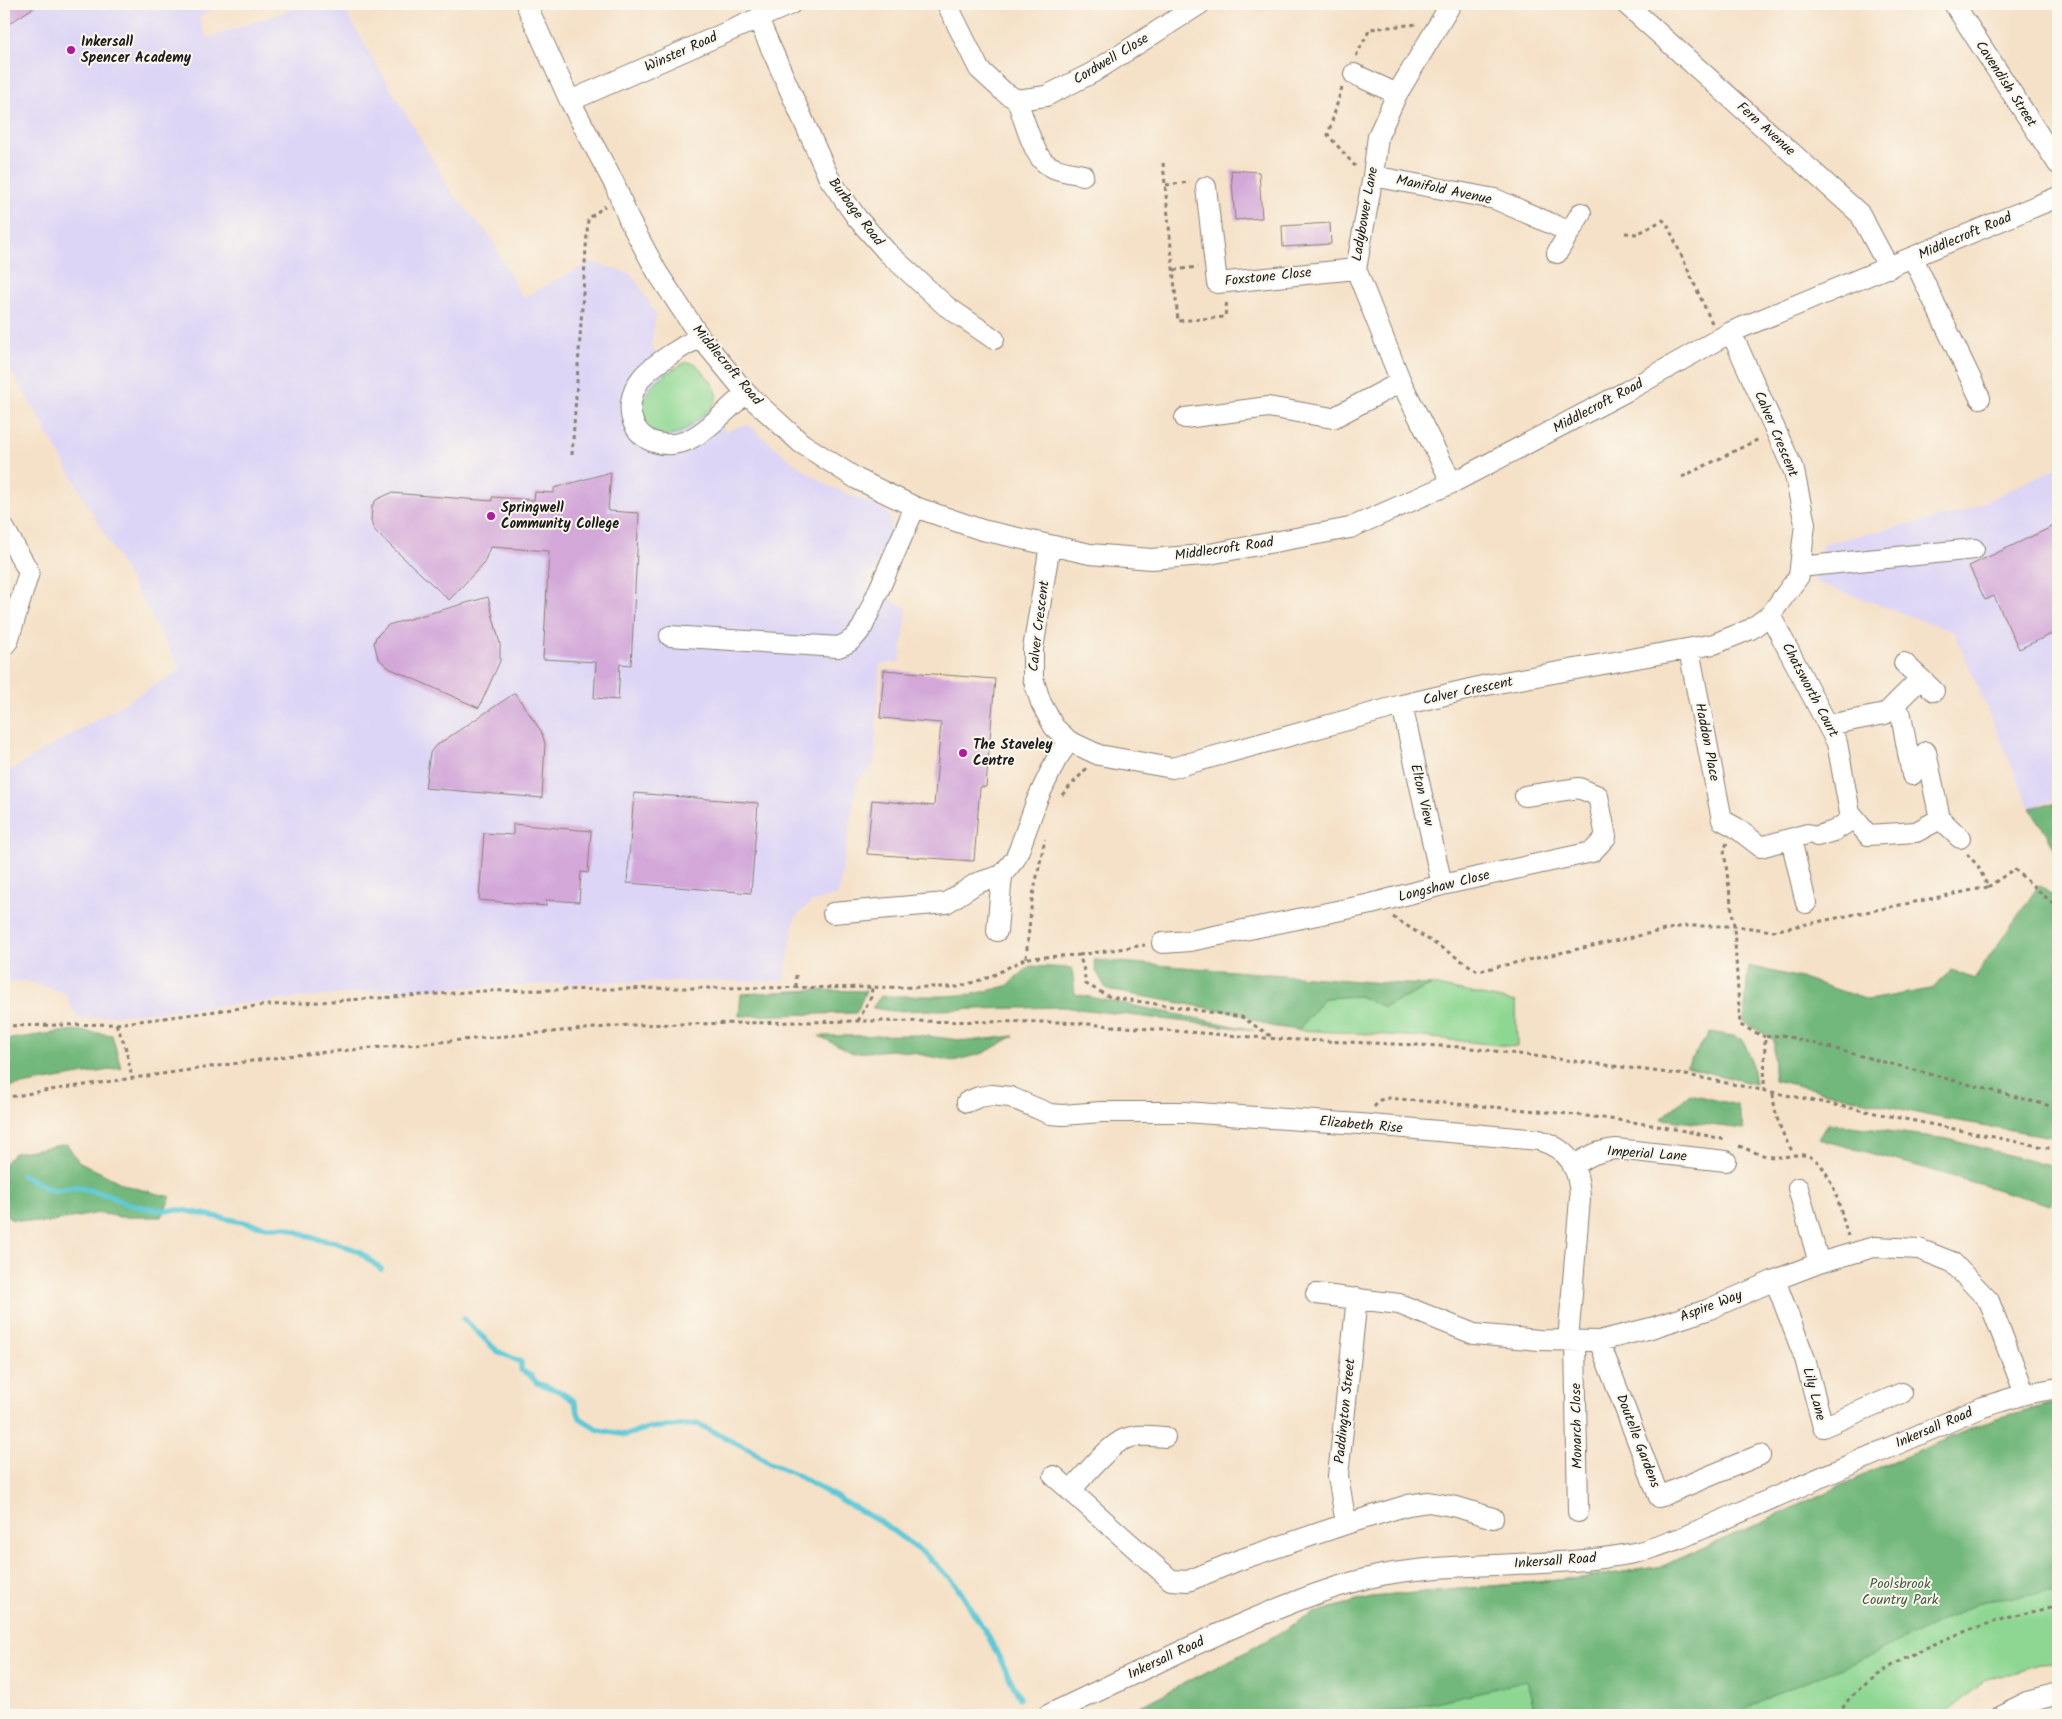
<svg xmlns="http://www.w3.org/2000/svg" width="2062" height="1719" font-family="Kalam,sans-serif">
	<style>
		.built { fill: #ddd5f6 }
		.green { fill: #8ed792; stroke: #557a57 }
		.forest { fill: #72b87c; stroke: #476a4c }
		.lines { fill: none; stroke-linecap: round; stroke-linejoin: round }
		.stream { stroke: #5dc9d7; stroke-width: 5.5 }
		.building { fill: #d3a8d9 }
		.minor-casing { stroke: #887e72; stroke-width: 22 }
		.path { stroke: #887e72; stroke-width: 3; stroke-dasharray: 4 4; stroke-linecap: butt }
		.minor { stroke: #fff; stroke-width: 20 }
		.poi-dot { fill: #b5179e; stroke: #fbf7ec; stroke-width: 2 }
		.labels { text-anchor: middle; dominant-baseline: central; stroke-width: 4; stroke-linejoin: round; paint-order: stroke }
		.poi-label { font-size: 14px; font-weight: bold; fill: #1c1c1c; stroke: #fbf7ec; text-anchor: start }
		.street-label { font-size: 14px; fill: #1c1c1c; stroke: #fbf7ec }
		.park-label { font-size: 14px; fill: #445d45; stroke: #fbf7ec }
	</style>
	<rect width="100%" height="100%" fill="#fbf7ec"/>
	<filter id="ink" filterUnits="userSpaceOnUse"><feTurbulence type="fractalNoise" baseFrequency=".02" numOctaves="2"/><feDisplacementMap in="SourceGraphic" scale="10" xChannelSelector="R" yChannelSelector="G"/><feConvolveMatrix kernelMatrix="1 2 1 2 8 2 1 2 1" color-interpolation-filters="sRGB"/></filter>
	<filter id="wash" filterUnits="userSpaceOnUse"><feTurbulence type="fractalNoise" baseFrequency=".0096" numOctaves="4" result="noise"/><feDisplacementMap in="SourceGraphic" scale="20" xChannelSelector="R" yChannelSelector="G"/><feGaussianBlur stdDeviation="1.12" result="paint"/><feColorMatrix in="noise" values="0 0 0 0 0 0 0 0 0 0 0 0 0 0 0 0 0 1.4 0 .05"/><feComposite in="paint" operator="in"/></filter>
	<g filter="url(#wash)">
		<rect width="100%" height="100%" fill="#f5e1c7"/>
		<!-- built -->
		<path class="built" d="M4,4h220l-26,13 9,21 102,-34h32l114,193 35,39 32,62 69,-36 41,12 24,40 -5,32 19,25 17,-9 9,2 21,26v8l-8,13 17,21 11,-5 12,-2 45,38 33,22 59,25 5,13v11l-25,54 12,4 29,17 -7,53 -20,2 -6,102 -17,16 -19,113 -28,8 -15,15 -11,63 -173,1 -224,8 -309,29 -13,-26 -39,-12h-22v-207l177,-104 -151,-268 -26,-42z
			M2058,467v331l-28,10 -76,-176 -139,-50 7,-38 141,-32z"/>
		<!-- green -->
		<path class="green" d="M687,362l9,2c16,20 34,30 6,52 -8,6 -18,17 -28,19 -24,5 -37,-20 -28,-40 5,-13 29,-28 41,-33z
			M1432,985l84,17 1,45 -93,-10 -126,-7 26,-32 35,-2 25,11z
			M2058,1402v261l-18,1 -55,16 -43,35h-819l125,-64 66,-38 58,-16 219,-20 72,-11 99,-44 130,-60 102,-43z"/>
		<!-- forest -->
		<path class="forest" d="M2058,802v54l-11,-22 -17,-26z
			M2039,885l19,15v238l-123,-21 -161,-37v-40l-30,-18 4,-56 57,13 63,21 63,-11 21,-19 22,9z
			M1094,960l290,23 48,2 -48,22 -25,-11 -35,2 -26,32 -28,-4 -33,-13 -130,-23 -11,-19z
			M1030,966l42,2 3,26 179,36 -192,-23 -169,4 -21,-3 9,-12h65l28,-2 33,-8z
			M812,990l54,1 -10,22 -117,3 2,-22z
			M74,1030l38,5 9,33 -117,20v-48z
			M1710,1032l23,4 10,4 8,19 4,25 -69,-17z
			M918,1035l50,6 46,-5 -30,17 -31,8 -45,-9 -17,-2 -38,3 -34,-17z
			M1690,1094l47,11 7,24 -83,-10z
			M1828,1123l120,16 110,29v26l-8,11 -129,-38 -103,-28z
			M67,1144l11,17 49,25 44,11 -10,20h-41l-21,-4 -55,10 -34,-4 -6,-11v-44l10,-11z
			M2058,1402v190l-74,9 -142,67 -70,27 -36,20h-101l-9,-7 -91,4 -8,-31 -148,34h-256l125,-64 66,-38 58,-16 219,-20 72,-11 99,-44 130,-60 102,-43z"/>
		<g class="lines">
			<!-- stream -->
			<path class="stream" d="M22,1175l31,16 23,-4 33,8 18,9 32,6h24l84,17h19l30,12 19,3 23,9 23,18
				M464,1319l33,32 24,11v8l10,6 6,7 22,8 15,10 6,17 19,12 27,5 22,-7 50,-4 53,26 18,13 26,11 87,49 44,32 29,28 32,51 33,64"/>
		</g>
		<g id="blocks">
			<!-- building -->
			<path class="building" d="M4,4h35l-35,23z
				M1231,170l28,2 3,46 -27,2z
				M1330,223l1,21 -48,3 -1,-21z
				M611,472l-3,39 31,2 -8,152 -11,-1 -2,36 -24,-2 2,-36 -53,-3 6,-108 -59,-4 -6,16 -35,37 -70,-65 -6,-7 -2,-8 1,-14 4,-6 15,-7 101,8v-4l42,3 1,-8 19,1v-5z
				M2058,524v107l-39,18 -25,-53 -9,4 -16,-34z
				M488,597l12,47v17l-21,47 -90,-40 -11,-10 -4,-15 2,-6 12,-12z
				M884,670l111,9 -9,108h-6l-6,74 -107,-7 5,-54 62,6 7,-83 -61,-5z
				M515,693l26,38 4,12 -3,55 -117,-10 5,-35 4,-6z
				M634,793l124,10 -7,90 -124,-10z
				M513,824l78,7 -3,42 -7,-1 -2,30 -33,-2v6l-67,-6 5,-67 29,2z"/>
		</g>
	</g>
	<g filter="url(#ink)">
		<use href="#blocks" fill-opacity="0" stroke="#887e72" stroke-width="1"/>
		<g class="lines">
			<!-- minor casing -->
			<g class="minor-casing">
				<path id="minor" d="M526,4l44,97 45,84 14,35 28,52 43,65 46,56 55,50 56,36 58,28 67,23 108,24 61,5 53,-4 146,-27 102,-45 175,-92 104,-59 327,-135
					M947,4l32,65 25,23 13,8 29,-4 46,-23 108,-69
					M1451,4l-54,90 -19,42 -5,40 -17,93 45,113 51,101
					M1626,4l234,210 29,54
					M1954,4l104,160
					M758,19l71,159 28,40 30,34 59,54 48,33
					M1354,74l43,20
					M1017,100c6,16 15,50 26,61 10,10 27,11 40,14
					M570,101l221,-97
					M1373,176l122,23 75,33
					M1206,187l11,96 139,-14
					M1557,253l24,-40
					M1913,258l67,140
					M700,337c-15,8 -45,26 -57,39 -28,34 -6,79 40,66 20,-6 47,-35 63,-49
					M1185,418l83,-11 65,11 68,-36
					M4,528l25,44 -21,69 -4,5
					M1050,545l-17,104v29l8,25 13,24 15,14 30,14 73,13 230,-63 85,-20 227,-41 37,-15 19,-14 29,-39 6,-52 -11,-53 -63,-139
					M1800,567l174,-18
					M1770,615l67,128 13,70 18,22 48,-3 24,-13
					M670,636l168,11c12,-4 18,-10 25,-21l52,-119
					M1689,650l33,170 13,7 26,20 46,-13
					M1904,663l30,28
					M1402,705l40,180
					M1893,706l8,9 11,60
					M1828,725l57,-11 35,-35
					M1926,752l14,67 20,19
					M1817,836l17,-5 20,-13
					M1791,839l15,64
					M833,913l113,-10 31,-20 25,-8
					M997,931l5,-56 13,-16 4,-9 18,-50 19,-40 13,-19
					M1162,943l28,-2 181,-37 71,-19 150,-33 14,-15 -8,-41 -19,-8 -54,8
					M967,1102l12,-5 13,-2 18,2 40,17 13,1 38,-3h83l176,12 179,16c31,10 40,27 41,59l-12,141
					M1573,1167c14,-11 25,-16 43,-18l110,12
					M1798,1188l21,75
					M1775,1280l30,79 18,68 79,-34
					M1316,1294l83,10 75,30 65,6 60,1 52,-13 56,-18 68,-30 44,-17 55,-16 45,2 33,13 37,39 36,93
					M1575,1340l3,172
					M1599,1341l60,156 101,-42
					M1054,1476l117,104 17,1 51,-21 107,-36 62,-19 20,-3 29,5 36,11
					M1070,1491c12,-13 40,-47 55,-52 13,-5 27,-3 40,-2
					M1346,1524l-8,-48 19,-178
					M1048,1715c68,-32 136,-67 205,-96 42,-18 85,-35 129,-44 83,-15 169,-6 252,-22 16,-3 32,-10 47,-15l302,-131 42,-13 33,-6
					M2001,1715l27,-13 30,-8"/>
			</g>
			<!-- path -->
			<path class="path" d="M1356,56l14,-27 48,-5
				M1342,87l-14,48 27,31
				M1163,163l15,158 47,-4 2,-18
				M1166,185l24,-3
				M1625,233l12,1 26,-14 5,6 44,97
				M1174,270l24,-3
				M572,455l16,-236 17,-13
				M1682,477l77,-38
				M1062,795l25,-27
				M1727,843l-3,7 10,76 6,99 25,12
				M1988,887l26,-18 44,39
				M1393,917l85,54 205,-45h51l39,5 215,-44 -10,-21 -11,-12
				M1079,955l66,-10
				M1026,958l6,-58 13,-61
				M796,987v-14
				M858,1021l13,-24 1,-9
				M116,1024l141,-18 226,-15 192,-3 283,-1 32,-10 36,-19 53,-3 4,11 3,18 24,13 132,20 33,22
				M4,1026l112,-2 9,21 7,33
				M1764,1092l1,-55 17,-2 276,73
				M1773,1094c2,25 9,40 22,62
				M4,1098l39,-7 251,-36 335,-30 229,-4 204,1 215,17 186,8 229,29 366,74
				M1374,1107l6,-7 9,-2c112,11 227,15 337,42
				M1739,1146c13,5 26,12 41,11 7,0 15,-3 23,-2 28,2 38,59 45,81
				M1838,1715c5,-7 9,-15 16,-21 48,-45 140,-77 204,-87"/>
			<!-- minor -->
			<use href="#minor" class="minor"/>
		</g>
	</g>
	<!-- markers -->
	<g class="poi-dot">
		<circle cx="71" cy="50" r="5"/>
		<circle cx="491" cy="516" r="5"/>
		<circle cx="963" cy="753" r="5"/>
	</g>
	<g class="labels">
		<!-- poi labels -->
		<g class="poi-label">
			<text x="81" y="42">Inkersall<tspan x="81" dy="16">Spencer Academy</tspan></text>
			<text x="501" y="508">Springwell<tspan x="501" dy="16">Community College</tspan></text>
			<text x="973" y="745">The Staveley<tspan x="973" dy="16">Centre</tspan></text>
		</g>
		<!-- street labels -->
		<g class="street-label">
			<text transform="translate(681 52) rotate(-24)">Winster Road</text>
			<text transform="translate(1111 59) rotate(-31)">Cordwell Close</text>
			<text transform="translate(2006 84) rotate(57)">Cavendish Street</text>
			<text transform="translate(1766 129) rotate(42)">Fern Avenue</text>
			<text transform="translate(1444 190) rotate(12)">Manifold Avenue</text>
			<text transform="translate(856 212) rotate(53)">Burbage Road</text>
			<text transform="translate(1365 214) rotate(-80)">Ladybower Lane</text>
			<text transform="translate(1965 236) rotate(-23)">Middlecroft Road</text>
			<text transform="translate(1268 277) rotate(-6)">Foxstone Close</text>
			<text transform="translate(727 365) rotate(50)">Middlecroft Road</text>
			<text transform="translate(1598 406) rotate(-28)">Middlecroft Road</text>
			<text transform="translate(1776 434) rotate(67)">Calver Crescent</text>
			<text transform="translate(1224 549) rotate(-8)">Middlecroft Road</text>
			<text transform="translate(1039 626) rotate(-83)">Calver Crescent</text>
			<text transform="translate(1810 690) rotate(62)">Chatsworth Court</text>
			<text transform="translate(1468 691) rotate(-12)">Calver Crescent</text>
			<text transform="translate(1707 742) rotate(79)">Haddon Place</text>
			<text transform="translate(1422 795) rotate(77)">Elton View</text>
			<text transform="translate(1444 886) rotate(-14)">Longshaw Close</text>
			<text transform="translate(1361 1125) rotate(5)">Elizabeth Rise</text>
			<text transform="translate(1647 1154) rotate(4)">Imperial Lane</text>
			<text transform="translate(1711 1306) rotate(-21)">Aspire Way</text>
			<text transform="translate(1814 1394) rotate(75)">Lily Lane</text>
			<text transform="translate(1345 1411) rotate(-84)">Paddington Street</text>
			<text transform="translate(1577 1426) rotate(-91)">Monarch Close</text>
			<text transform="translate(1934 1428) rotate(-23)">Inkersall Road</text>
			<text transform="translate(1638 1441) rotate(69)">Doutelle Gardens</text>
			<text transform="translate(1555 1561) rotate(-4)">Inkersall Road</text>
			<text transform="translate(1166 1658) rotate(-25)">Inkersall Road</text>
		</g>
		<!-- park labels -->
		<g class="park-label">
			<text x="1900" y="1584">Poolsbrook<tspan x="1900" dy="16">Country Park</tspan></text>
		</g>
	</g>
	<!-- margin -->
	<rect width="2062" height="1719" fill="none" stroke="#fbf7ec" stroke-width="20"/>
</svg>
